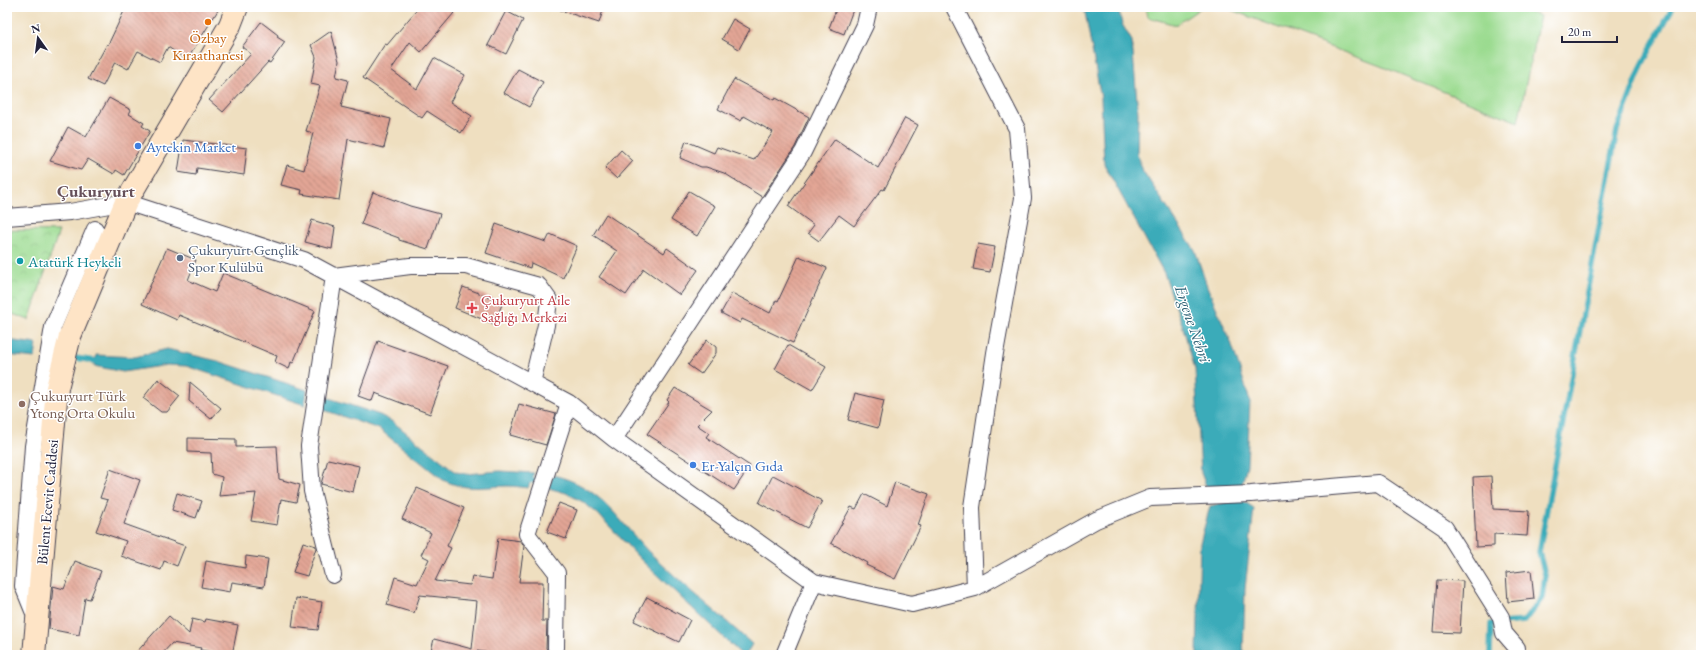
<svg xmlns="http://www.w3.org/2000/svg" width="1708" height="662" font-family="'EB Garamond',serif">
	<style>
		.grass { fill: #9bdb90; stroke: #5e7e66 }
		.park { fill: url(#park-crowns); stroke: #5e7e66 }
		.water { fill: #3babb9; stroke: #2e667a }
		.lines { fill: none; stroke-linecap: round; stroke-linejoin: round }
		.stream { stroke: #3babb9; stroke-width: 5.5 }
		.building { fill: url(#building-back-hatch) }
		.street-casing { stroke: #413e4f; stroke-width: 18 }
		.secondary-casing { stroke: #413e4f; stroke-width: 24 }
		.street { stroke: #fff; stroke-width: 16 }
		.secondary { stroke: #fee4c6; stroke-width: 22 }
		.food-dot { fill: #e8710a; stroke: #fff; stroke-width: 1.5 }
		.shop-dot { fill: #3f7fe0; stroke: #fff; stroke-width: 1.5 }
		.service-dot { fill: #5c6f8a; stroke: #fff; stroke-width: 1.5 }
		.culture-dot { fill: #0f9aa8; stroke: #fff; stroke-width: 1.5 }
		.health-dot { fill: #e0444e; stroke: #fff; stroke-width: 1.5 }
		.education-dot { fill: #8d6e63; stroke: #fff; stroke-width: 1.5 }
		.labels { text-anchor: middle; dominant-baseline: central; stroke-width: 3; stroke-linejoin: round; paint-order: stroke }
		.food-label { font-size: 15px; fill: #c56008; stroke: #fff }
		.shop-label { font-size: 15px; fill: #366cbe; stroke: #fff; text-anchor: start }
		.service-label { font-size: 15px; fill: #4e5e75; stroke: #fff; text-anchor: start }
		.culture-label { font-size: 15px; fill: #0d838f; stroke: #fff; text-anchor: start }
		.health-label { font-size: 15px; fill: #be3a42; stroke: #fff; text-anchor: start }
		.education-label { font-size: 15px; fill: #785e54; stroke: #fff; text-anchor: start }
		.street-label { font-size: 15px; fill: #22223b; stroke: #fff }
		.water-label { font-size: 16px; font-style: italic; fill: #2d6074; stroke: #fff }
		.quarter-label { font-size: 17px; font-weight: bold; fill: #66505a; stroke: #fff }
	</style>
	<defs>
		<pattern id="park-crowns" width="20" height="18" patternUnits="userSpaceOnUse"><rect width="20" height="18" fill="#9bdb90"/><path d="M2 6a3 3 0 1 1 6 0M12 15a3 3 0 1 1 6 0" fill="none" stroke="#85bc7d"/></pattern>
		<pattern id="building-back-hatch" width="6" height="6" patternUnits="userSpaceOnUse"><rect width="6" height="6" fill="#e3a695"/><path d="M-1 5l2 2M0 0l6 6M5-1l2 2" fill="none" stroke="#b8877b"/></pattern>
	</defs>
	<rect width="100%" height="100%" fill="#fff"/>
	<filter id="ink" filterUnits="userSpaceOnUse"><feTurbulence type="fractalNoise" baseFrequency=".025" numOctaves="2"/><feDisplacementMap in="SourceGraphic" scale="8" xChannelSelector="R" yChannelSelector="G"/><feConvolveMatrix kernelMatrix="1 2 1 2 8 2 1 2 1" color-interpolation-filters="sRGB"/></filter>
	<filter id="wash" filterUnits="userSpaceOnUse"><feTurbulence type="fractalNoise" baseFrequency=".012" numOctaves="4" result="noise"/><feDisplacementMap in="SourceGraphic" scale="16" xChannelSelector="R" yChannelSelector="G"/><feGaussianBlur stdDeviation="0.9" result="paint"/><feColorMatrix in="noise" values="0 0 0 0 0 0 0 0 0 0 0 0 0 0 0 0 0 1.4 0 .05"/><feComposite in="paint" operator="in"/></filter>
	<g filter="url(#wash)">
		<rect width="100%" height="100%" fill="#efdfc0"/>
		<!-- grass -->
		<path class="grass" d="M1145,7h57l-26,18 -29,-8z
			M1223,7h292l25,9 -22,106 -140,-57z"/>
		<!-- park -->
		<path class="park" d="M7,230l52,1 -30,89 -22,-8z"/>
		<!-- water -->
		<path class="water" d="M1084,7h34l4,17 10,17 6,72 -1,41 6,17 52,79 12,36 24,56 19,59 -3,64 -6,23 -33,3 -7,-18 -6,-104 -13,-45 -18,-51 -60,-109 -3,-66z
			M7,340l30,4 -2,14 -28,-3z
			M167,349l51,12 89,29 -2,15 -119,-39 -19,-1 -44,7 -29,-6 2,-11 39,2z
			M323,396l57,19 13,7 63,50 11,2 32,-3 35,2 -6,15c-7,-1 -14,-2 -22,-2 -24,1 -40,5 -63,-6l-64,-51 -58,-20z
			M553,475c48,11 64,44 95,76 33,32 70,62 104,93l-6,11h-4l-101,-95 -43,-46 -15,-12 -17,-9 -18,-5z
			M1240,499l14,9 -9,81 -2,66h-46l3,-112 10,-37z"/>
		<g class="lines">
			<!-- stream -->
			<path class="stream" d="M69,357l33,5
				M523,480l20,1
				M1490,655l1,-31 33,-3 18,-23 3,-23 -6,-23 78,-422 25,-65 31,-58"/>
		</g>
		<g id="blocks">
			<!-- building -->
			<path class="building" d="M126,7h94l-33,53 -19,-13 -8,15 -22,-11 -10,18 -13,-7 -12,24 -15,-7 19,-35 1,1z
				M419,7h27l8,6 -33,39 -11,-10 -19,28 26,19 17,-31 31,17 -15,27 22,14 -11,17 -34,-22 -5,7 -59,-40 22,-34 2,1z
				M560,7h44l-5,16 -39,-13z
				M837,7h17l-10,27 -15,-6z
				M506,11l17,9 -17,34 -18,-9z
				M733,19l17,10 -11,20 -17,-10z
				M261,22l17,13 -1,2 8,5 -15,21 -2,-1 -45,50 -14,-12 42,-46 -9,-7z
				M331,31l8,30 -3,16 12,3 -7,27 50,12 -7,29 -36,-9 -9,61 -38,-6 1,-4 -21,-5 6,-20 17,5 9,-37 -7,-2 14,-45 -9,-2 5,-27 -5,-12z
				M518,69l25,13 -14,25 -25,-14z
				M734,79l40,21 1,-2 34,19 -14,30 -33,50 -38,-24 -18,-6h-5l-21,-9 6,-17 28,12 3,-6 37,13 19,-28 -29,-16 -3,5 -23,-12z
				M109,98l22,12 -2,4 15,9 -2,3 8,5 -26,44 -8,-5 -2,4 -26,-15 -7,11 -31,-9 18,-34 18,10z
				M905,118l13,7 -34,65 -2,-1 -28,37 -15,-11 -20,26 -11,-8 6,-8 -26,-19 47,-67 43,29z
				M183,140l64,8 -3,27 -47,-7 -1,7 -18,-3z
				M621,150l12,11 -16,18 -12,-11z
				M689,191l26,15 -18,30 -26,-16z
				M373,192l37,14 30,8 -12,35 -29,-9v-2l-38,-14z
				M606,214l58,39 3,-5 31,22 -18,25 -36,-26 -18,26 -27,-18 18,-26 -24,-16z
				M312,220l23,7 -3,22 -27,-7z
				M496,224l50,18 4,-8 27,12 -14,32 -32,-15 -1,5 -44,-15z
				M978,244l17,3 -5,25 -17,-3z
				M167,248l29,12 -8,20 27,12 8,-19 92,38 -22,52 -2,-1 -2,7 -14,-7 2,-6 -98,-41 -2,5 -35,-16z
				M799,256l28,12 -34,75 -51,-24 -2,4 -19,-10 11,-20 38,20 6,-13 2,1z
				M463,287l40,15 -9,22 -39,-16z
				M707,340l9,7v6l-15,21 -13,-9z
				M378,341l70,25 -18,48 -55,-21 -3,8 -14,-5z
				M788,345l38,22 -14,23 -37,-21z
				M158,379l22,17 -13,16h-6l-18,-14z
				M190,382l31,26 -10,11 -22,-18z
				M675,388l37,22 -15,15 12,8 -3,4 44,29 -16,24 -87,-56 22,-32 -2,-2z
				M855,393l29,7 -6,28 -30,-8z
				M519,404l37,10 -10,31 -36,-10z
				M188,438l48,1v8l41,-1 2,33 21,6 -4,17 -15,-3 -4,26 -26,-4 5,-28 -37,3 3,-19 -10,-3 -1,-21 -23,-1z
				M328,459l31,7 -6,26 -32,-8z
				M110,469l30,11 -16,44 61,22 -8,20 -13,-5 -3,9 -40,-14 5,-15 -30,-10 12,-31 -8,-2z
				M773,475l49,26 -15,27 -48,-25z
				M1491,476l2,33 36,2 -2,25 -33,-2v12l-18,1 -3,-70z
				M895,482l34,12 -11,31 3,1 -26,53 -29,-14 1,-2 -36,-20 20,-36 5,2 8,-15 23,12z
				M417,488l47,20 -17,38 4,2 -16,33 35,4 2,-9 20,3 6,-41 23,3 3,5 -5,36h24l-1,39h5l-1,27 4,7h-47l-26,-4 -1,4h-46l4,-16 38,10 5,-48 -57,-6 -6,18 -27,-8 8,-28 22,7 12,-25 -8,-4 10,-22 -29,-14z
				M177,493l25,8 -6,17 -24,-8z
				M559,503l18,7 -11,29 -19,-7z
				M303,542l13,4v2l-9,28 -14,-4z
				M246,556l22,3 -4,28 -32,-5 -2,10 -29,-5 5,-26 39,7z
				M75,561l26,10 -11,28 -5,-1 -6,37 -30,-6 4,-43 11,3z
				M1531,570l3,29 -26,3 -2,-29z
				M1437,580l26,1 -3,52 -27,-1z
				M647,597l43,23 -11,22 -45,-21z
				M296,598l26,4 -4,28 -26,-3z
				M169,616l20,18 3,-15 13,3 1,-3 32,6 -6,30h-19l1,-3 -14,-2 1,-2 -29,-5 -11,12h-27z"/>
		</g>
	</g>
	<g filter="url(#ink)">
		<use href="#blocks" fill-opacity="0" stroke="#413e4f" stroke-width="1"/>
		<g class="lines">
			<!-- street casing -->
			<g class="street-casing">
				<path id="street" d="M954,7l63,122 6,69 -28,155 -23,154 3,81
					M7,217l63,-5 56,-10 178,58 265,143 45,36 200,143 98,22 63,-16 121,-68 54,-22 101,-4 127,-11 67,45 56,89 3,16 13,15
					M614,439l189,-287 62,-127 4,-18
					M333,575l-21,-84 -3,-45 25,-170 76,-10h56l73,20 10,14 -3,25 -14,58
					M36,618l-13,-32 10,-140 20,-119 42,-98
					M556,648l1,-75 -30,-39 42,-131
					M784,655l30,-73"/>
			</g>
			<!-- secondary casing -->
			<g class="secondary-casing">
				<path id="secondary" d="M34,655l23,-267 13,-52 56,-134 104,-177 7,-18"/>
			</g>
			<!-- street -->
			<use href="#street" class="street"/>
			<!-- secondary -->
			<use href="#secondary" class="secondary"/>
		</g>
	</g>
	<!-- markers -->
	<circle class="food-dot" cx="208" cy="22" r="4"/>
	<g class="shop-dot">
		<circle cx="138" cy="146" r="4"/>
		<circle cx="693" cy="465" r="4"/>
	</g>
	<circle class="service-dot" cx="180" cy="258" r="4"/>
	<circle class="culture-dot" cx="20" cy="261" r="4"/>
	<path class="health-dot" d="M470 302h4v4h4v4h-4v4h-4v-4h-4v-4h4z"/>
	<circle class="education-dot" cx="22" cy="404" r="4"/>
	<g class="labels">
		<!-- food labels -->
		<g class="food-label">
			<text x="208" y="37">Özbay<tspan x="208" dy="17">Kıraathanesi</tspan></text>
		</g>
		<!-- shop labels -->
		<g class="shop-label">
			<text x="146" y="146">Aytekin Market</text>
			<text x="701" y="465">Er-Yalçın Gıda</text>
		</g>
		<!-- service labels -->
		<g class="service-label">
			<text x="188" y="249">Çukuryurt Gençlik<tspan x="188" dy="17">Spor Kulübü</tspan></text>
		</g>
		<!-- culture labels -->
		<g class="culture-label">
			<text x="28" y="261">Atatürk Heykeli</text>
		</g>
		<!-- health labels -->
		<g class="health-label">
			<text x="481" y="299">Çukuryurt Aile<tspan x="481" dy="17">Sağlığı Merkezi</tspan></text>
		</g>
		<!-- education labels -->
		<g class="education-label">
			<text x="30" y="395">Çukuryurt Türk<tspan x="30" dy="17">Ytong Orta Okulu</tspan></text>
		</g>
		<!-- street labels -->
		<g class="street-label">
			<text transform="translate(47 502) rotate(-85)">Bülent Ecevit Caddesi</text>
		</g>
		<!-- water labels -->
		<g class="water-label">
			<text transform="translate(1193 324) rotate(71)">Ergene Nehri</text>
		</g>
		<!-- quarter labels -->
		<g class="quarter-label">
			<text x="96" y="191">Çukuryurt</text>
		</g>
	</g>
	<!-- margin -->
	<rect width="1708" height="662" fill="none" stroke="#fff" stroke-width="24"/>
	<!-- north arrow -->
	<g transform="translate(38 38) rotate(346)" stroke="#ffffff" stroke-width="3" paint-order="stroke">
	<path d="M0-3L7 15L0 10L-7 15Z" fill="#22223b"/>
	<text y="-6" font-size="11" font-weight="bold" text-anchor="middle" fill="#22223b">N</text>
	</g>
	<!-- scale -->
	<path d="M1562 36v6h55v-6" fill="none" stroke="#22223b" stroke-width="2"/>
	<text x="1568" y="36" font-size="12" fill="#22223b" stroke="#ffffff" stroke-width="3" paint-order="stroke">20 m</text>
</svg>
